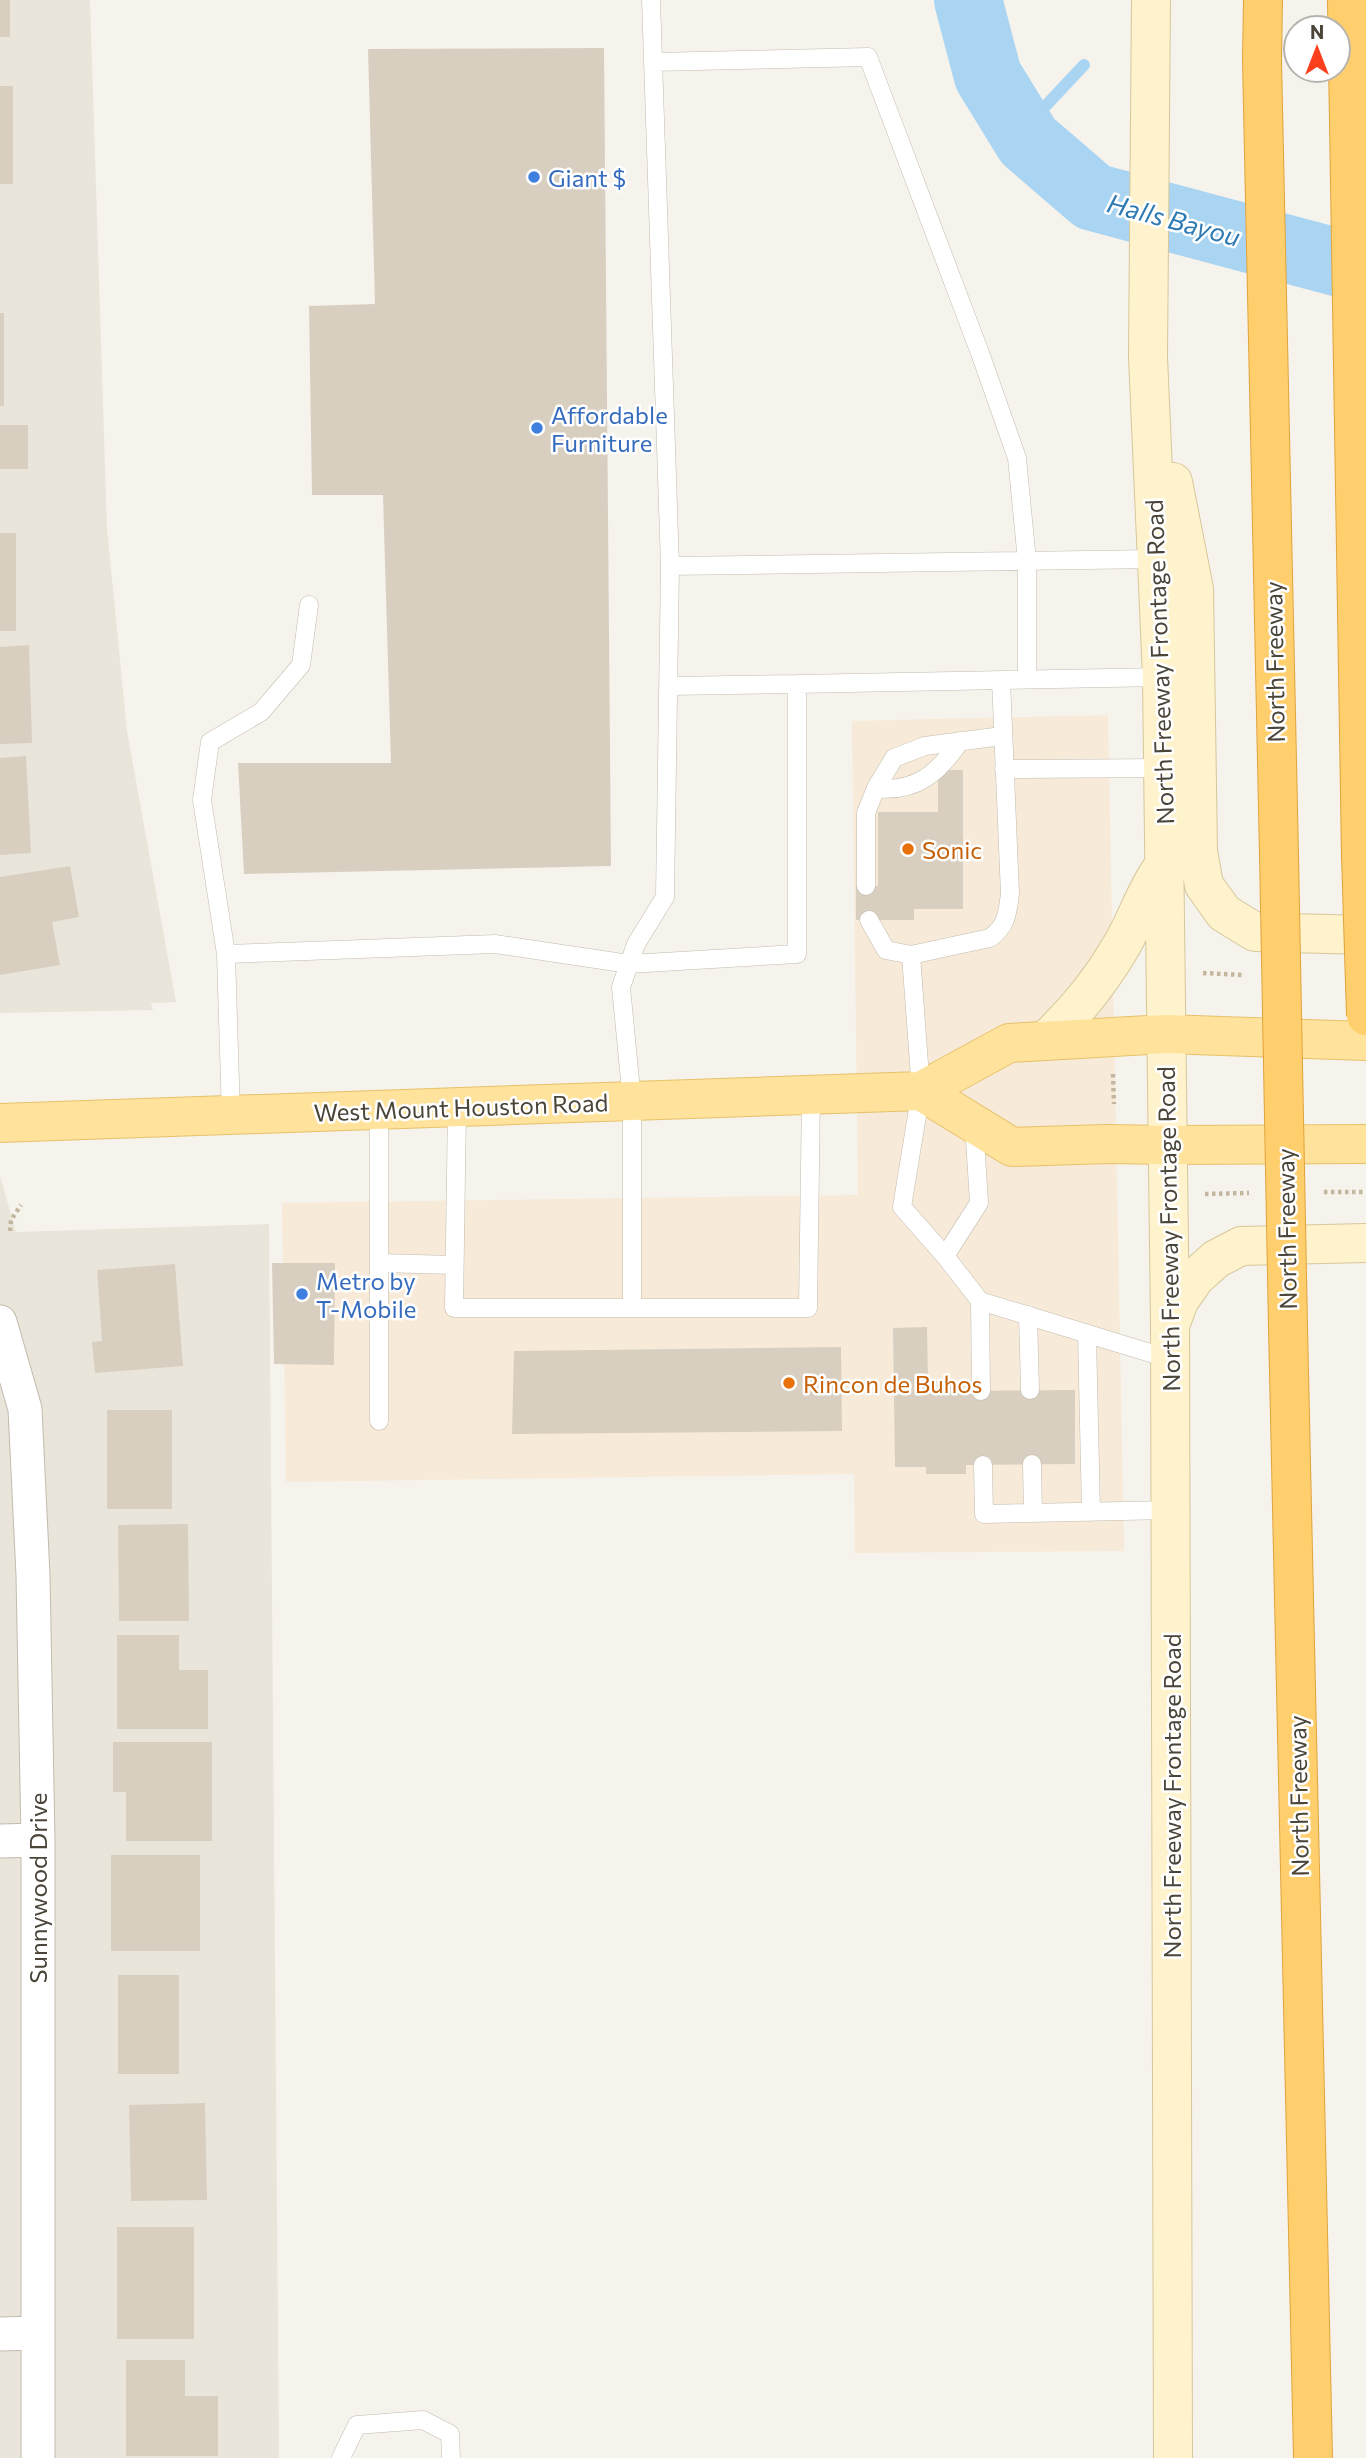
<svg xmlns="http://www.w3.org/2000/svg" width="1366" height="2458" font-family="Commissioner,sans-serif">
	<style>
		.residential { fill: #eae5da }
		.commercial { fill: #f7ead8 }
		.lines { fill: none; stroke-linecap: round; stroke-linejoin: round }
		.stream { stroke: #a9d4f2; stroke-width: 12 }
		.river { stroke: #a9d4f2; stroke-width: 68 }
		.building { fill: #d8cfc1 }
		.lane-casing { stroke: #c2bbae; stroke-width: 19 }
		.street-casing { stroke: #c2bbae; stroke-width: 35 }
		.secondary-casing { stroke: #d6c79b; stroke-width: 40 }
		.primary-casing { stroke: #e6c16a; stroke-width: 40 }
		.highway-casing { stroke: #e0a43c; stroke-width: 40 }
		.path { stroke: #c4b79f; stroke-width: 4.5; stroke-dasharray: 3.5 3.5; stroke-linecap: butt }
		.lane { stroke: #fff; stroke-width: 18 }
		.street { stroke: #fff; stroke-width: 33 }
		.secondary { stroke: #fff3cd; stroke-width: 38 }
		.primary { stroke: #ffe39c; stroke-width: 38 }
		.highway { stroke: #ffcf6e; stroke-width: 38 }
		.highway-bridge-casing { stroke: #e0a43c; stroke-width: 40; stroke-linecap: butt }
		.highway-bridge { stroke: #ffcf6e; stroke-width: 38 }
		.shop-dot { fill: #3f7fe0; stroke: #fff; stroke-width: 2.5 }
		.food-dot { fill: #e8710a; stroke: #fff; stroke-width: 2.5 }
		.labels { text-anchor: middle; dominant-baseline: central; stroke-width: 5; stroke-linejoin: round; paint-order: stroke }
		.shop-label { font-size: 24px; fill: #366cbe; stroke: #fff; text-anchor: start }
		.street-label { font-size: 24px; fill: #4b4439; stroke: #fff }
		.food-label { font-size: 24px; fill: #c56008; stroke: #fff; text-anchor: start }
		.water-label { font-size: 26px; font-style: italic; fill: #2e7ab2; stroke: #fff }
	</style>
	<rect width="100%" height="100%" fill="#f6f3ec"/>
	<!-- residential -->
	<path class="residential" d="M0,0h90l17,528 20,203 49,271 -25,1 2,7 -153,3z
		M0,1176l16,56 253,-8 10,1234h-279z"/>
	<!-- commercial -->
	<path class="commercial" d="M1108,715l16,836 -269,2 -1,-79 -568,8 -4,-279 576,-8 -6,-474z"/>
	<g class="lines">
		<!-- stream -->
		<path class="stream" d="M1022,131l62,-66"/>
		<!-- river -->
		<path class="river" d="M968,0l20,76 40,65 65,56 273,73"/>
	</g>
	<!-- building -->
	<path class="building" d="M0,0h10v37h-10z
		M604,48l7,818 -367,8 -6,-111h153l-8,-268h-71l-3,-189 66,-2 -7,-255z
		M0,86h13v98h-13z
		M0,313h4v93h-4z
		M0,425h28v44h-28z
		M0,533h16v98h-16z
		M29,645l3,98 -32,1v-97z
		M26,756l5,97 -31,2v-97z
		M938,770h25v139h-49v11h-58v-34h22v-74h60z
		M70,866l9,51 -27,5 8,43 -60,10v-98z
		M272,1263h63l-1,102 -60,-1z
		M175,1264l8,102 -88,7 -3,-31 10,-1 -5,-71z
		M927,1327l1,54h25v10l122,-1v74l-109,1v9h-40v-7h-31l-2,-139z
		M841,1347l1,84 -330,3 2,-83z
		M107,1410h65v99h-65z
		M188,1524l1,97h-70l-1,-96z
		M117,1635h62v35h29v59h-91z
		M113,1742h99v99h-86v-49h-13z
		M111,1855h89v96h-89z
		M118,1975h61v99h-61z
		M205,2103l2,97 -76,1 -2,-96z
		M117,2227h77v112h-77z
		M126,2360h59v36h33v60h-92z"/>
	<g class="lines">
		<!-- lane casing -->
		<g class="lane-casing">
			<path id="lane" d="M651,0l19,566 487,-7
				M653,62l215,-5 112,296 37,105 10,103v118
				M1001,680l9,214c-3,21 -3,31 -20,44l-79,17 10,136 -19,116 43,49 35,45 190,58
				M669,686l128,-2
				M1004,769l159,-1
				M876,788c39,5 63,-15 84,-47
				M866,886v-73l10,-25 18,-30 31,-12 77,-10
				M869,920l17,30 25,5
				M226,954l-24,-154 8,-58 51,-30 40,-47 8,-60
				M457,1107l-3,201h354l3,-213
				M379,1110v311
				M231,1115l-5,-161 269,-10 134,20 168,-10v-270l365,-7
				M945,1256l34,-53 -5,-79
				M379,1263l75,2
				M980,1301l1,90
				M632,1308v-207l-11,-114 15,-43 29,-47 5,-331
				M1028,1315l2,75
				M1087,1334l4,178
				M1032,1464l1,49
				M983,1465l1,49 186,-4
				M341,2458l16,-33 66,-5 27,14 1,24"/>
		</g>
		<!-- street casing -->
		<g class="street-casing">
			<path id="street" d="M0,1322l25,87 8,166 5,265v618
				M0,1841l38,-1
				M0,2334l37,-1"/>
		</g>
		<!-- secondary casing -->
		<g class="secondary-casing">
			<path id="secondary" d="M1151,0l-3,357 14,320 8,650 3,1131
				M1173,482l21,107 4,262 6,34 20,28 31,19 111,3
				M1045,1041c30,-28 54,-57 75,-93 15,-24 24,-54 40,-77
				M1171,1323l8,-22 16,-23 21,-19 25,-13 125,-3"/>
		</g>
		<!-- primary casing -->
		<g class="primary-casing">
			<path id="primary" d="M921,1091l91,56 95,-3 61,1 198,-1
				M0,1123l921,-32 88,-48 156,-9 201,7"/>
		</g>
		<!-- highway casing -->
		<g class="highway-casing">
			<path id="highway" d="M1263,0l-1,60 17,795
				M1347,0l14,856
				M1288,1327l25,1131"/>
		</g>
		<!-- path -->
		<path class="path" d="M1203,973l40,2
			M1113,1074l1,30
			M1324,1192h42
			M1205,1194l44,-1
			M10,1231l1,-11 10,-15"/>
		<!-- lane -->
		<use href="#lane" class="lane"/>
		<!-- street -->
		<use href="#street" class="street"/>
		<!-- secondary -->
		<use href="#secondary" class="secondary"/>
		<!-- primary -->
		<use href="#primary" class="primary"/>
		<!-- highway -->
		<use href="#highway" class="highway"/>
		<!-- highway-bridge casing -->
		<g class="highway-bridge-casing">
			<path id="highway-bridge" d="M1279,855l9,472
				M1361,856l5,160"/>
		</g>
		<!-- highway-bridge -->
		<use href="#highway-bridge" class="highway-bridge"/>
	</g>
	<!-- markers -->
	<g class="shop-dot">
		<circle cx="534" cy="177" r="7"/>
		<circle cx="537" cy="428" r="7"/>
		<circle cx="302" cy="1294" r="7"/>
	</g>
	<g class="food-dot">
		<circle cx="908" cy="849" r="7"/>
		<circle cx="789" cy="1383" r="7"/>
	</g>
	<g class="labels">
		<!-- shop labels -->
		<g class="shop-label">
			<text x="548" y="177">Giant $</text>
			<text x="551" y="414">Affordable<tspan x="551" dy="28">Furniture</tspan></text>
			<text x="316" y="1280">Metro by<tspan x="316" dy="28">T-Mobile</tspan></text>
		</g>
		<!-- street labels -->
		<g class="street-label">
			<text transform="translate(1159 662) rotate(-92)">North Freeway Frontage Road</text>
			<text transform="translate(1274 662) rotate(-91)">North Freeway</text>
			<text transform="translate(461 1107) rotate(-2)">West Mount Houston Road</text>
			<text transform="translate(1168 1229) rotate(-91)">North Freeway Frontage Road</text>
			<text transform="translate(1286 1229) rotate(-91)">North Freeway</text>
			<text transform="translate(1171 1796) rotate(-90)">North Freeway Frontage Road</text>
			<text transform="translate(1298 1796) rotate(-91)">North Freeway</text>
			<text transform="translate(37 1888) rotate(-90)">Sunnywood Drive</text>
		</g>
		<!-- food labels -->
		<g class="food-label">
			<text x="922" y="849">Sonic</text>
			<text x="803" y="1383">Rincon de Buhos</text>
		</g>
		<!-- water labels -->
		<g class="water-label">
			<text transform="translate(1174 219) rotate(15)">Halls Bayou</text>
		</g>
	</g>
	<!-- north arrow -->
	<g transform="translate(1317 49)"><circle r="33" fill="#ffffff" stroke="#b7b4b0" stroke-width="2"/>
	<path d="M0-5L12 26L0 18L-12 26Z" fill="#fc3f1d"/>
	<text y="-10" font-size="19" font-weight="bold" text-anchor="middle" fill="#4b4439">N</text>
	</g>
</svg>
